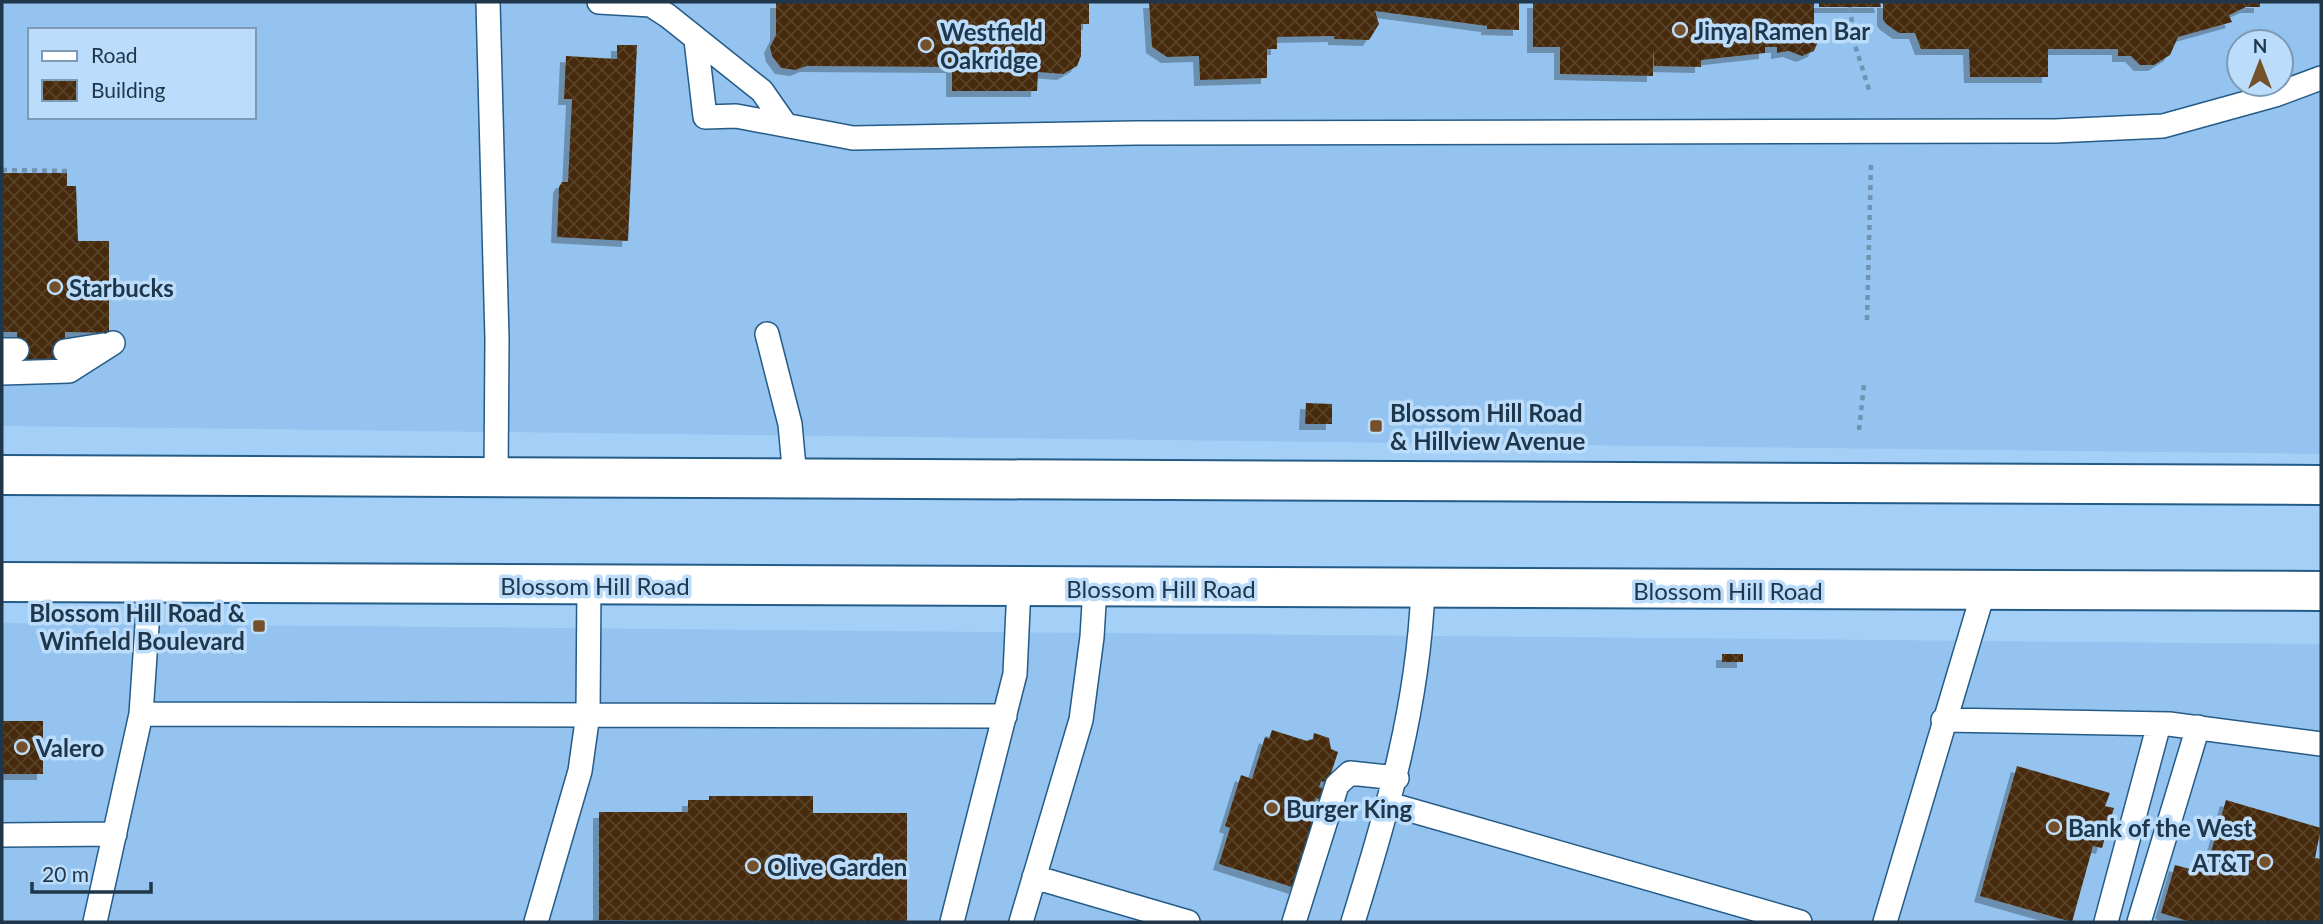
<svg xmlns="http://www.w3.org/2000/svg" width="2323" height="924" font-family="Lato,sans-serif">
	<style>
		.built { fill: #93c3ee; fill-rule: evenodd }
		.building { fill: url(#building-cross-hatch); filter: url(#shadow) }
		.lines { fill: none; stroke-linecap: round; stroke-linejoin: round }
		.service-casing { stroke: #255c87; stroke-width: 26 }
		.secondary-casing { stroke: #255c87; stroke-width: 42 }
		.path { stroke: #6f93b3; stroke-width: 4.5; stroke-dasharray: 5 5; stroke-linecap: butt }
		.service { stroke: #fff; stroke-width: 23 }
		.secondary { stroke: #fff; stroke-width: 38 }
		.poi-dot { fill: #75512b; stroke: #bbdcfa; stroke-width: 2.5 }
		.labels { text-anchor: middle; dominant-baseline: central; stroke-width: 7; stroke-linejoin: round; paint-order: stroke }
		.poi-label { font-size: 24px; font-weight: bold; fill: #20374b; stroke: #bbdcfa; text-anchor: start }
		.street-label { font-size: 24px; fill: #20374b; stroke: #bbdcfa }
	</style>
	<defs>
		<pattern id="building-cross-hatch" width="8" height="8" patternUnits="userSpaceOnUse" patternTransform="scale(1.75)"><rect width="8" height="8" fill="#462b0c"/><path d="M0 0l8 8M0 8l8-8" fill="none" stroke="#584228"/></pattern>
		<filter id="shadow"><feDropShadow dx="-6" dy="6" stdDeviation="0" flood-color="#0004"/></filter>
	</defs>
	<rect width="100%" height="100%" fill="#a4d0f8"/>
	<!-- built -->
	<path class="built" d="M2,2h2319v452l-2319,-28zM30,30h224v87h-224zM2239,42h42v42h-42z
		M2,623l2319,21v278h-2319z"/>
	<!-- building -->
	<path class="building" d="M776,2h313v22h-8v32l-4,10 -14,8 -25,-2 -1,19h-85v-24l-146,-1 -10,4 -15,-2 -9,-12 -2,-9 6,-12z
		M1149,2h370v28l-32,-1v-3l-112,-15 4,13 -10,16 -35,-1v-3l-57,1v12h-10v29l-67,2 -1,-24 -32,1 -15,-10z
		M1533,2h281v21l6,14 -6,14 -12,5 -13,-5 -12,2v-6h-12v6l-64,7v7l-47,-1 -1,-19v29l-93,-2v-27h-27z
		M1819,2h61l1,5h-62z
		M1883,2h377v5h-14l-17,8 3,7 -54,15 -8,18 -16,10h-14l-9,-9h-13v-7h-70v28h-78l-1,-28h-48l-6,-16h-16l-13,-9 -3,-4z
		M617,45h20l-9,196 -71,-4 2,-50 3,-5h6l4,-83h-8l2,-43 51,3z
		M2,173h65v13h9l2,55h31v92l-44,-1v39l-48,-1v-38h-15z
		M1306,403l26,1v20h-27z
		M1722,654h21v8h-21z
		M2,721h41v53h-41z
		M1272,730l35,11 6,-2 1,-6 15,5 2,11 7,3 -10,31 -7,-2 -2,6 7,2 -4,11 -6,-2 -6,19 12,5 -27,66 -76,-24 11,-36 -5,-2 16,-51 11,4 13,-42 4,2z
		M2017,766l93,27 -5,13 9,2 -12,40 -9,-2 -21,76 -92,-26z
		M709,796h104v17h94v109l-308,-2v-108h89v-12h21z
		M2226,800l95,28 -6,30 6,1v63h-130l-30,-9 14,-48 30,8z"/>
	<g class="lines">
		<!-- service casing -->
		<g class="service-casing">
			<path id="service" d="M488,2l9,337 -1,138
				M599,2l52,3 17,11 94,75 23,33
				M696,40l9,77 31,-1 117,22 283,-5 919,-2 108,-5 112,-31 46,-17
				M767,334l23,90 5,54
				M2,350h15
				M65,351l38,-6
				M2,373l67,-2 44,-28
				M141,714l864,2
				M1943,720l226,4 152,20
				M1389,804l411,118
				M2,835l113,-1
				M1034,877l154,45
				M95,922l46,-208 9,-132
				M536,922l44,-151 8,-57 1,-129
				M952,922l63,-248 4,-87
				M1021,922l60,-202 11,-83 3,-50
				M1294,922l43,-137 13,-12 47,5
				M1353,922c35,-113 65,-214 70,-333
				M1885,922l99,-332
				M2106,922l53,-198
				M2139,922l59,-195"/>
		</g>
		<!-- secondary casing -->
		<g class="secondary-casing">
			<path id="secondary" d="M2,475l2319,10
				M2,582l2319,9"/>
		</g>
		<!-- path -->
		<path class="path" d="M1850,7l5,38 15,48
			M2,170l67,1
			M1867,320l4,-157
			M1859,430l5,-45"/>
		<!-- service -->
		<use href="#service" class="service"/>
		<!-- secondary -->
		<use href="#secondary" class="secondary"/>
	</g>
	<!-- markers -->
	<g class="poi-dot">
		<circle cx="1680" cy="30" r="7"/>
		<circle cx="926" cy="45" r="7"/>
		<circle cx="55" cy="287" r="7"/>
		<rect x="1369" y="419" width="14" height="14" rx="3.5"/>
		<rect x="252" y="619" width="14" height="14" rx="3.5"/>
		<circle cx="22" cy="747" r="7"/>
		<circle cx="1272" cy="808" r="7"/>
		<circle cx="2054" cy="827" r="7"/>
		<circle cx="2265" cy="862" r="7"/>
		<circle cx="753" cy="866" r="7"/>
	</g>
	<g class="labels">
		<!-- poi labels -->
		<g class="poi-label">
			<text x="1694" y="30">Jinya Ramen Bar</text>
			<text x="940" y="31">Westfield<tspan x="940" dy="28">Oakridge</tspan></text>
			<text x="69" y="287">Starbucks</text>
			<text x="1390" y="412">Blossom Hill Road<tspan x="1390" dy="28">&amp; Hillview Avenue</tspan></text>
			<text x="245" y="612" text-anchor="end">Blossom Hill Road &amp;<tspan x="245" dy="28">Winfield Boulevard</tspan></text>
			<text x="36" y="747">Valero</text>
			<text x="1286" y="808">Burger King</text>
			<text x="2068" y="827">Bank of the West</text>
			<text x="2251" y="862" text-anchor="end">AT&amp;T</text>
			<text x="767" y="866">Olive Garden</text>
		</g>
		<!-- street labels -->
		<g class="street-label">
			<text x="595" y="585">Blossom Hill Road</text>
			<text x="1161" y="588">Blossom Hill Road</text>
			<text x="1728" y="590">Blossom Hill Road</text>
		</g>
	</g>
	<!-- border -->
	<rect width="2323" height="924" fill="none" stroke="#20374b" stroke-width="7"/>
	<!-- legend -->
	<rect x="28" y="28" width="228" height="91" fill="#bbdcfa" stroke="#7d9ab4" stroke-width="2"/>
	<rect x="42" y="51" width="35" height="10" fill="#ffffff" stroke="#7d9ab4" stroke-width="2"/>
	<text x="91" y="63" font-size="21" fill="#20374b">Road</text>
	<rect x="42" y="80" width="35" height="21" fill="url(#building-cross-hatch)" stroke="#7d9ab4" stroke-width="2"/>
	<text x="91" y="98" font-size="21" fill="#20374b">Building</text>
	<!-- north arrow -->
	<g transform="translate(2260 63)"><circle r="33" fill="#bbdcfa" stroke="#7d9ab4" stroke-width="2"/>
	<path d="M0-5L12 26L0 18L-12 26Z" fill="#75512b"/>
	<text y="-10" font-size="19" font-weight="bold" text-anchor="middle" fill="#20374b">N</text>
	</g>
	<!-- scale -->
	<path d="M32 882v10h119v-10" fill="none" stroke="#20374b" stroke-width="3.5"/>
	<text x="42" y="882" font-size="21" fill="#20374b" stroke="#bbdcfa" stroke-width="5" paint-order="stroke">20 m</text>
</svg>
